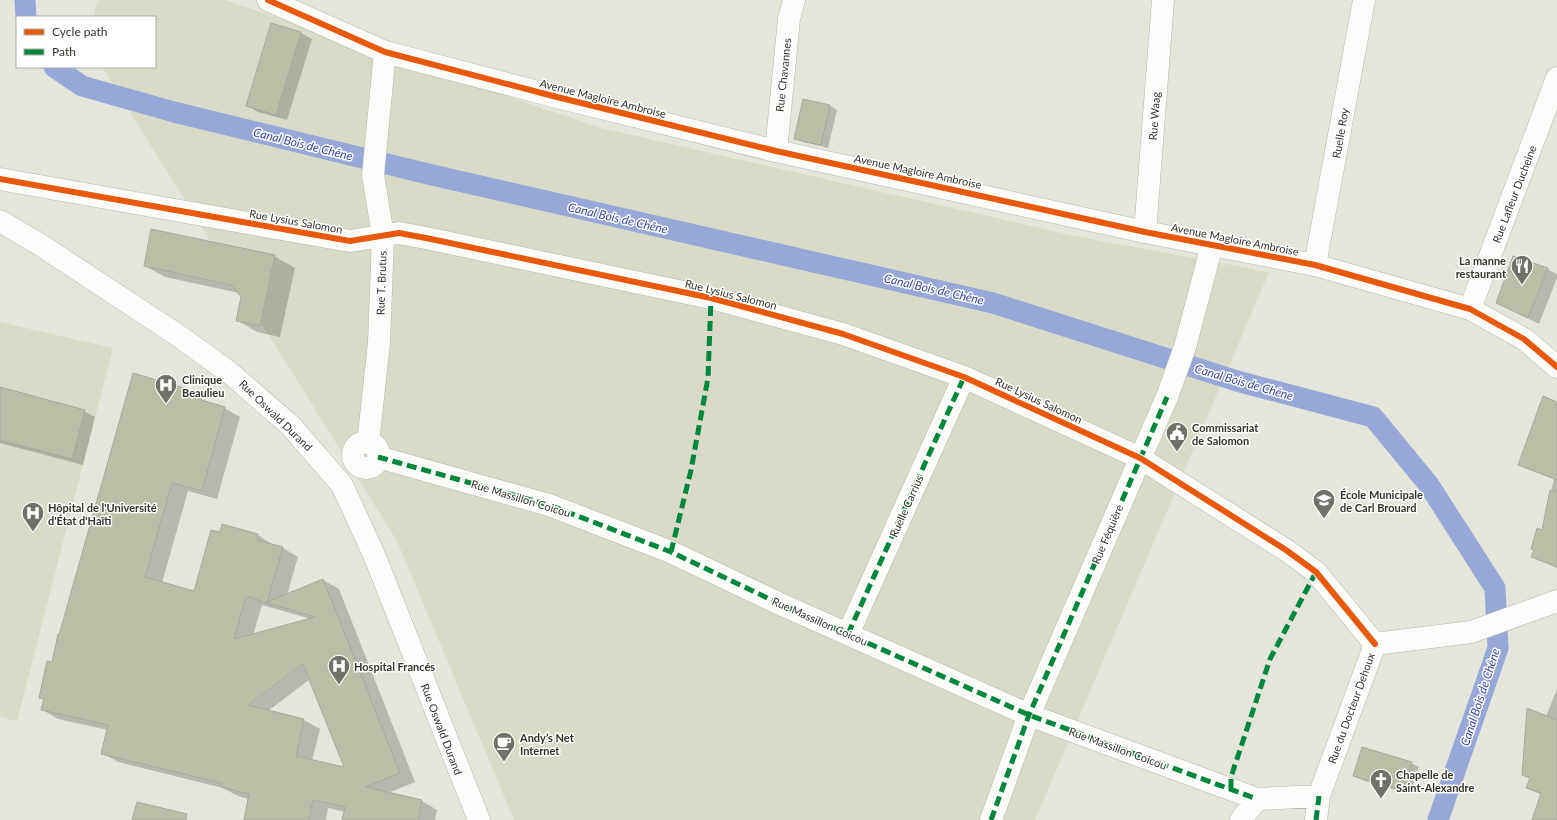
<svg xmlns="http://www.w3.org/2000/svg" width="1557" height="820" font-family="Lato,sans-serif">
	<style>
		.built { fill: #d9dbc8 }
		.shadow { fill: #0003; fill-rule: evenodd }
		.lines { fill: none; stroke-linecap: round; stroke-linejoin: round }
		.canal { stroke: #97a7d8; stroke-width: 21 }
		.building { fill: #bbbda7; stroke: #a8a8a1; fill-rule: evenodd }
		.street-casing { stroke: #b5b6ae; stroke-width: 23 }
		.secondary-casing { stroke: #b5b6ae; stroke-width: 23 }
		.street { stroke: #fbfbfa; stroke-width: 22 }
		.secondary { stroke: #fbfbfa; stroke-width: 22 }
		.quiet { stroke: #00873e; stroke-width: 5; stroke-dasharray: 10 5; stroke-linecap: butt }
		.cycleway-casing { stroke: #fff; stroke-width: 8 }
		.cycleway { stroke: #e8590c; stroke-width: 6 }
		.labels { text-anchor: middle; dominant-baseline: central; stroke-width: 3; stroke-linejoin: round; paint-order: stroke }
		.street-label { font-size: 11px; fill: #32332c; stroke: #fff }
		.poi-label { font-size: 11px; font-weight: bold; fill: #32332c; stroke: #fff; text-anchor: start }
		.water-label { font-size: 12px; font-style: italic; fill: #3648a1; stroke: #fff }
	</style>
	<rect width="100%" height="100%" fill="#e4e5db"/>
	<!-- built -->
	<path class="built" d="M98,0h127l376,128 474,108 194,36 -234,548h-521l-117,-279 -295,-474h53v-50h-62z
		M0,322l113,26 -96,373 -17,-4z"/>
	<!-- shadow -->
	<path class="shadow" d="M272,24l29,9 11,6 -25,81 -29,-8 -11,-7z
		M829,105l8,5 -9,38 -25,-6 -8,-4z
		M274,256l21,12 -15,69 -23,-5 -20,-12 5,-23 -3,-4 -74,-16 -20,-11z
		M1547,269l10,5v4l-18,46 -42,-21z
		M134,375l52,14 16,9 -1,3 23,7 16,9 -23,82 -29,-8 -26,92 32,9 18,-61 8,3 3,-9 35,10 15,10 10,3 15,9 -11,38 36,-15 16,9 76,193 -27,11 34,8 15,9 -2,10h-92l2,-8 -17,-4 -2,12h-81l4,-21 -11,-3 -15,-8 -105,-26 -16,-9 6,-23 -50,-11 -15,-9 2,-10 -5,-3 8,-35 5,1 6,-27h1zM185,392h2l-2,8h-2zM262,605l49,14 -58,16zM310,679l36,90 -34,-8 8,-32 -16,-9 -36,-9z
		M0,388l84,23 11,6 -12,48 -83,-22z
		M1557,403v165l-25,-11 10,-26 12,-52 -35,-15z
		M1557,689v131h-25l10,-25 -15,-7 3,-10 -7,-4z
		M1411,763l8,4 -9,27 -48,-14 -8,-4z"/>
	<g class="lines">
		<!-- canal -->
		<path class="canal" d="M25,0l1,17
			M54,67l28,19 92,26 254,62 565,129 244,78 136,36 56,68 66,103 3,60 -60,172"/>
	</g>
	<!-- building -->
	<path class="building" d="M271,23l30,9 -25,83 -30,-9z
		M803,99l27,6 -9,40 -27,-6z
		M151,229l124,26 -15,71 -24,-5 5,-24 -10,-12 -87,-19z
		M1513,256l35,12 -20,50 -32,-15z
		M133,373l54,16 -2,6 40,12 -23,84 -30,-8 -27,94 49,14 17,-61 9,2 2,-8 36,10 -1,6 26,7 -16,55 56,-23 77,194 -34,14 56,13 -4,20h-76l3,-13 -32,-7 -4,20h-65l5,-26 -28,-7 1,-4 -121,-29 7,-29 -67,-15 3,-11 -5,-1 8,-37 5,1 6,-28 1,1zM246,596l21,7 48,14 -81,22zM303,664l7,18 34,85 -48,-11 8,-37 -56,-14z
		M0,387l85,23 -13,49 -72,-19z
		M1543,396l14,6v78l-39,-15z
		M1550,490l7,1v76l-26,-10 3,-7 -3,-1 6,-21 5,2z
		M1527,708l30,12v100h-25l9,-27 -15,-5 4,-10 -8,-3z
		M1362,747l50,15 -9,29 -50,-15z
		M137,802l50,12 -1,6h-54z"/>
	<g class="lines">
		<!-- street casing -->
		<g class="street-casing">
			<path id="street" d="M776,151l13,-132 5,-19
				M0,179l350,62 49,-8 27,5 285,60 132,36 121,43 176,81 146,92 30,22 59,72
				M1145,232l18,-232
				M1315,265l49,-265
				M1470,309l87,-231
				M353 455a13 13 0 1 1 26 0a13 13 0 1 1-26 0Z
				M368,443l11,-100 4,-107 -10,-61 12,-123
				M378,457l171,48 122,47 107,51 251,112 228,84
				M848,634l116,-257
				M991,820l38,-105 138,-318 18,-50 27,-102
				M1241,820l16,-21 62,-3
				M1316,820l3,-24 56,-152 96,-12 86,-31"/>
		</g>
		<!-- secondary casing -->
		<g class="secondary-casing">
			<path id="secondary" d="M268,0l117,52 168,44 223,55 369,81 170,33 155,44 54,30 33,28
				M0,221l39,23 140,92 51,37 61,53 51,59 33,72 104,263"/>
		</g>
		<!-- street -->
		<use href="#street" class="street"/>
		<!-- secondary -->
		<use href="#secondary" class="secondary"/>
		<!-- quiet -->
		<path class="quiet" d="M378,457l171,48 122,47 107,51 251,112 228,84
			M671,552l20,-82 17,-92 3,-80
			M848,634l116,-257
			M1231,789v-12l39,-118 46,-87
			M991,820l38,-105 138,-318
			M1316,820l3,-24"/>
		<!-- cycleway casing -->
		<g class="cycleway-casing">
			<path id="cycleway" d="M268,0l117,52 168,44 223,55 369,81 170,33 155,44 54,30 33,28
				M0,179l350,62 49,-8 27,5 285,60 132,36 121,43 176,81 146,92 30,22 59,72"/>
		</g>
		<!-- cycleway -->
		<use href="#cycleway" class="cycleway"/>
	</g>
	<!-- icons -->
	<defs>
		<g id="restaurant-pin" transform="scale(1.15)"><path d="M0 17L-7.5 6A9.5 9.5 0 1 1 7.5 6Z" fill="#707169" stroke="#fff"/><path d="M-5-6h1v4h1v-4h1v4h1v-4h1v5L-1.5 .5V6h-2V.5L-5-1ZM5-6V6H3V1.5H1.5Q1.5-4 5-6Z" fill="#fff"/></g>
		<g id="hospital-pin" transform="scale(1.15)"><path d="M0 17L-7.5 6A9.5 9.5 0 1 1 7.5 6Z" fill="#707169" stroke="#fff"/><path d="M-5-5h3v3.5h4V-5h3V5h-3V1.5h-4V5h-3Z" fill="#fff"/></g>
		<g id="civic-pin" transform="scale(1.15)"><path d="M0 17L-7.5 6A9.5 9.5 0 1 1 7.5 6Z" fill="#707169" stroke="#fff"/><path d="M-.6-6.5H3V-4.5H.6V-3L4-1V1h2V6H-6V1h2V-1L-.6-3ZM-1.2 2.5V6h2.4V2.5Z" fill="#fff"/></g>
		<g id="school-pin" transform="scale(1.15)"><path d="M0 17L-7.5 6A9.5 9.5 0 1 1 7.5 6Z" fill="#707169" stroke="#fff"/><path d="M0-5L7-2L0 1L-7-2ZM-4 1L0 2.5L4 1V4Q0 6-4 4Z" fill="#fff"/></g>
		<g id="cafe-pin" transform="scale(1.15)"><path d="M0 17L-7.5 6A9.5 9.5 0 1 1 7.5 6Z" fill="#707169" stroke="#fff"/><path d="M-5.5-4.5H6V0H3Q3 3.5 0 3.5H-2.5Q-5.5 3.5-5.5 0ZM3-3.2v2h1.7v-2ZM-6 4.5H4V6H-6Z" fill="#fff"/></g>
		<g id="church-pin" transform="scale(1.15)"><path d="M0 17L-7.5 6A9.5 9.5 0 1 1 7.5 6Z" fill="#707169" stroke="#fff"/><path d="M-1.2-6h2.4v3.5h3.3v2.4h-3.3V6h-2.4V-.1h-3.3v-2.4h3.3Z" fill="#fff"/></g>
	</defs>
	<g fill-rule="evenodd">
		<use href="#restaurant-pin" x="1522" y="266"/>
		<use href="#hospital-pin" x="166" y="385"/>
		<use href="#civic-pin" x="1177" y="433"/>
		<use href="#school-pin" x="1324" y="500"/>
		<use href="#hospital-pin" x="33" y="513"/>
		<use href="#hospital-pin" x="339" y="666"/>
		<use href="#cafe-pin" x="504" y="743"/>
		<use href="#church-pin" x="1381" y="780"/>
	</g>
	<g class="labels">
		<!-- street labels -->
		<g class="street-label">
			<text transform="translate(783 75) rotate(-84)">Rue Chavannes</text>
			<text transform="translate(603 98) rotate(14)">Avenue Magloire Ambroise</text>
			<text transform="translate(1154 116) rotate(-86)">Rue Waag</text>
			<text transform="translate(1340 133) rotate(-80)">Ruelle Roy</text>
			<text transform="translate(918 171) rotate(12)">Avenue Magloire Ambroise</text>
			<text transform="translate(1514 194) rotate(-69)">Rue Lafleur Ducheine</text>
			<text transform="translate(296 221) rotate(10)">Rue Lysius Salomon</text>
			<text transform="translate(1235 239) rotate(11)">Avenue Magloire Ambroise</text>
			<text transform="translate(381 283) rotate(-88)">Rue T. Brutus</text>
			<text transform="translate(731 294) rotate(14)">Rue Lysius Salomon</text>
			<text transform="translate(1039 400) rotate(25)">Rue Lysius Salomon</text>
			<text transform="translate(276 415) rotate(44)">Rue Oswald Durand</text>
			<text transform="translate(521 498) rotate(17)">Rue Massillon Coicou</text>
			<text transform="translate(906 506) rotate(-66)">Ruelle Carrius</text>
			<text transform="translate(1107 534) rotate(-67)">Rue Féquière</text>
			<text transform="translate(820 621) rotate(24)">Rue Massillon Coicou</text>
			<text transform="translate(1351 708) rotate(-70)">Rue du Docteur Dehoux</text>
			<text transform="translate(442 729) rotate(69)">Rue Oswald Durand</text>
			<text transform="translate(1118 748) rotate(20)">Rue Massillon Coicou</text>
		</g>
		<!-- poi labels -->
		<g class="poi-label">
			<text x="1506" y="260" text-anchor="end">La manne<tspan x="1506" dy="13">restaurant</tspan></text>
			<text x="182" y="379">Clinique<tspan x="182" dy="13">Beaulieu</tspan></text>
			<text x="1192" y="427">Commissariat<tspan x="1192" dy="13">de Salomon</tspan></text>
			<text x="1340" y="494">École Municipale<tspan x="1340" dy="13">de Carl Brouard</tspan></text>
			<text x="48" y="507">Hôpital de l'Université<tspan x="48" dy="13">d'État d'Haïti</tspan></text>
			<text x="354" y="666">Hospital Francés</text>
			<text x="520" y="737">Andy’s Net<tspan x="520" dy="13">Internet</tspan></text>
			<text x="1396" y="774">Chapelle de<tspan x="1396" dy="13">Saint-Alexandre</tspan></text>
		</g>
		<!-- water labels -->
		<g class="water-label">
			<text transform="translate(303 144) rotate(14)">Canal Bois de Chêne</text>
			<text transform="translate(618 218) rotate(13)">Canal Bois de Chêne</text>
			<text transform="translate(934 289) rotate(13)">Canal Bois de Chêne</text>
			<text transform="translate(1244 382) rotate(16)">Canal Bois de Chêne</text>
			<text transform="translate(1480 697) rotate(-72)">Canal Bois de Chêne</text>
		</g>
	</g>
	<!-- legend -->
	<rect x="16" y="16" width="140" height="52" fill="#ffffff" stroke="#adadab"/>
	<rect x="24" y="29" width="20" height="6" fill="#e8590c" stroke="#adadab"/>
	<text x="52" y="36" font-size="12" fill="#32332c">Cycle path</text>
	<rect x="24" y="49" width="20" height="6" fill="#00873e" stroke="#adadab"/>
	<text x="52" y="56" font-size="12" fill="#32332c">Path</text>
</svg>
